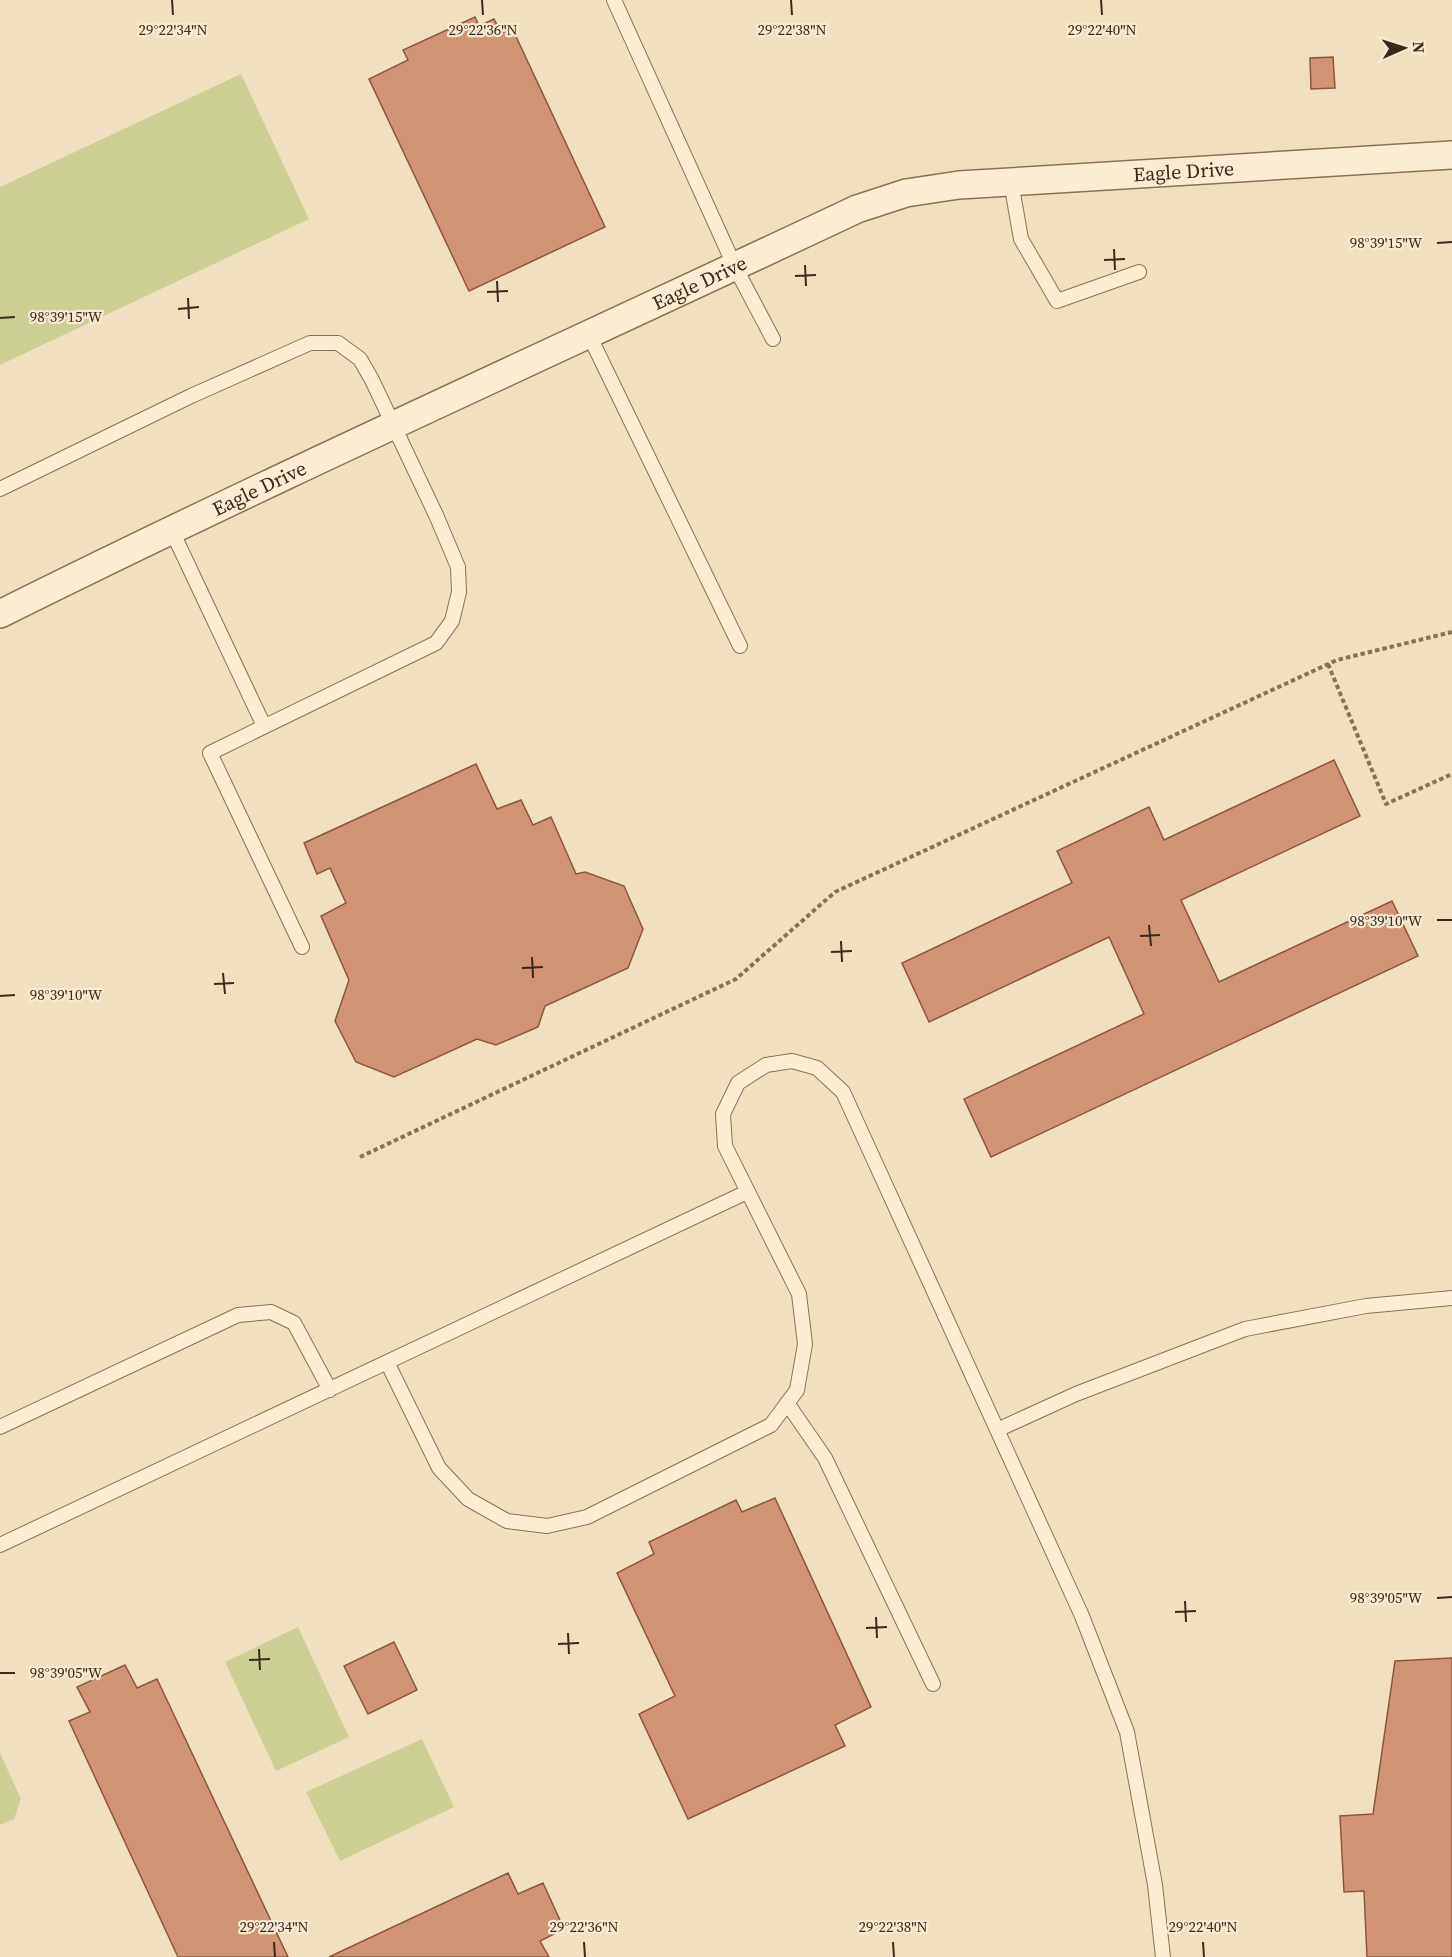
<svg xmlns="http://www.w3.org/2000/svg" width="1452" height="1957" font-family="'Source Serif 4',serif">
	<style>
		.green { fill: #cdd093 }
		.building { fill: #d29573; stroke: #8d563a; stroke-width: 1.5 }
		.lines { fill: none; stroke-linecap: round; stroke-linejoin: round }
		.service-casing { stroke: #8c7056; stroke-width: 16 }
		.minor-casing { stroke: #8c7056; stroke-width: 30 }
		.path { stroke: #8c7056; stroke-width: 4; stroke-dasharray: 4.5 3; stroke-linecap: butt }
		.service { stroke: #fbedd4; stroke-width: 14 }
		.minor { stroke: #fbedd4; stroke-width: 27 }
		.ticks { fill: none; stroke: #3a291c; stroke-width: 2 }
		.labels { text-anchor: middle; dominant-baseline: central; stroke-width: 4.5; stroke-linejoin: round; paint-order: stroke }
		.street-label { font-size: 20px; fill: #3a291c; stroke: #f8ead0 }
		.ticks-label { font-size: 15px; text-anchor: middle; fill: #3a291c; stroke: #f8ead0; stroke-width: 4.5; stroke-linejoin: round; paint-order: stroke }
	</style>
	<rect width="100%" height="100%" fill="#f1e0c0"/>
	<!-- green -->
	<path class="green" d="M241,74l68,145 -309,146v-178z
		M298,1627l51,110 -73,34 -51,-109z
		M422,1739l32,68 -114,54 -34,-69z
		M0,1753l21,46 -7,20 -14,6z"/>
	<!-- building -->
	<path class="building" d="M475,17l4,9 15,-7 7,14 11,-5 93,199 -136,64 -100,-212 39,-19 -5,-10z
		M1333,57l2,31 -24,1 -1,-31z
		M1334,760l26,56 -179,84 38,82 173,-81 26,55 -427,201 -27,-58 180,-85 -35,-77 -180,85 -27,-59 170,-80 -15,-32 92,-44 15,33z
		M476,764l21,45 24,-9 12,25 18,-8 25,57 9,-2 39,14 19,43 -15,39 -83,38 -7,21 -42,18 -19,-6 -83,38 -38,-15 -21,-41 14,-41 -28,-64 25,-13 -16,-35 -13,6 -13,-31z
		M775,1498l96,209 -36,18 10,21 -157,73 -49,-105 36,-18 -58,-123 37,-19 -5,-12 87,-42 6,12z
		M394,1642l23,48 -49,24 -24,-48z
		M1452,1658v299h-85l-3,-66 -20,1 -4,-76 33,-2 22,-153z
		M125,1665l12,23 20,-9 131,278h-110l-109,-236 21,-9 -13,-25z
		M508,1873l10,21 25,-11 21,46 -24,12 9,16h-220z"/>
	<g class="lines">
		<!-- service casing -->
		<g class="service-casing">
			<path id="service" d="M614,0l121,267 38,72
				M1011,182l10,57 36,62 82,-29
				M589,335l151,311
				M0,489l191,-93 119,-53h28l22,16 12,21 64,135 22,52 1,25 -7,29 -16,22 -226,110 92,194
				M171,529l93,197
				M387,1362l52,106 29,31 39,22 40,5 40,-9 184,-92 26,-35 8,-46 -6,-50 -74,-148 -2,-32 15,-31 28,-18 26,-4 25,7 26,24 239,524 45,116 28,153 8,72
				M787,1403l38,55 108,226
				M0,1427l238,-112 33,-3 23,11 36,67
				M997,1430l79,-36 169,-65 121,-23 86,-8
				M0,1545l747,-353"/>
		</g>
		<!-- minor casing -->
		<g class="minor-casing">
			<g id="minor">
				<path id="s1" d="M0,614c283,-141 571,-270 857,-405l49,-16 53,-8 493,-30"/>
			</g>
		</g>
		<!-- path -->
		<path class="path" d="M1328,664l58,140 66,-30
			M360,1157l376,-178 99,-87 502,-232 115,-28"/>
		<!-- service -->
		<use href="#service" class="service"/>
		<!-- minor -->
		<use href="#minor" class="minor"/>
	</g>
	<!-- ticks -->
	<path class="ticks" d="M172,0l1,15M482,0l1,15M791,0l1,15M1101,0l1,15M1437,243l15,-1M1114,249l1,21M1104,260l21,-1M805,265l1,21M795,276l21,-1M497,281l1,21M487,292l21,-1M188,298l1,21M178,309l21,-2M0,318l15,-1M1437,920h15M1149,925l2,21M1140,936l20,-1M841,941l1,21M831,952l21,-1M532,957l1,21M522,968l21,-1M223,973l2,21M214,984l20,-1M0,996l15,-1M1437,1598l15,-1M1185,1601l1,21M1175,1612l21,-1M876,1617l1,21M866,1628l21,-1M568,1633l1,21M558,1644l21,-1M259,1649l1,21M249,1660l21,-1M0,1673h15M274,1942l1,15M584,1942l1,15M893,1942l1,15M1203,1942l1,15"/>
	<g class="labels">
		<!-- street labels -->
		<g class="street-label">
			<text stroke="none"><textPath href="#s1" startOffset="1278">Eagle Drive</textPath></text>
			<text stroke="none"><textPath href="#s1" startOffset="774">Eagle Drive</textPath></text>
			<text stroke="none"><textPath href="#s1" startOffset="288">Eagle Drive</textPath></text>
		</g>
	</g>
	<g class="ticks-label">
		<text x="173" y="35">29°22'34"N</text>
		<text x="483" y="35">29°22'36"N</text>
		<text x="792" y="35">29°22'38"N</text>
		<text x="1102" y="35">29°22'40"N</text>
		<text x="1386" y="248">98°39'15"W</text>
		<text x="66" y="322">98°39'15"W</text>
		<text x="1386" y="926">98°39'10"W</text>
		<text x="66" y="1000">98°39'10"W</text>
		<text x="1386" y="1603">98°39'05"W</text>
		<text x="66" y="1678">98°39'05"W</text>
		<text x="274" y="1932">29°22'34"N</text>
		<text x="584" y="1932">29°22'36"N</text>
		<text x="893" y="1932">29°22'38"N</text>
		<text x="1203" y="1932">29°22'40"N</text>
	</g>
	<!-- north arrow -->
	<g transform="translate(1404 48) rotate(87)" stroke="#f8ead0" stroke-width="4.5" paint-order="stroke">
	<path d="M0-4.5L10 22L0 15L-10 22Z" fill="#3a291c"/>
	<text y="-9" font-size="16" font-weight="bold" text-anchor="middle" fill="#3a291c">N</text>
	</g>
</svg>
